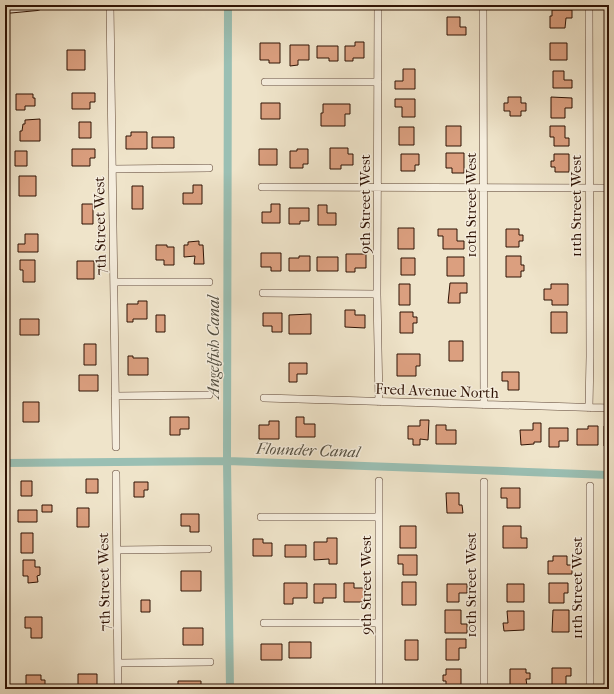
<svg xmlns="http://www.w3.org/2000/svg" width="614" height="694" font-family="'IM FELL French Canon',serif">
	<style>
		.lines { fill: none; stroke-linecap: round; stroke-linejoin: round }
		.canal { stroke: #9abfb3; stroke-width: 8 }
		.building { fill: #db9f7f; stroke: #2e1204 }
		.minor-casing { stroke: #5e4636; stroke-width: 8 }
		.secondary-casing { stroke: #2e1204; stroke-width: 12 }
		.minor { stroke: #f5eddd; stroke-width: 7 }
		.secondary { stroke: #f5eddd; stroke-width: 10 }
		.labels { text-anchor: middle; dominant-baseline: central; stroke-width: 3; stroke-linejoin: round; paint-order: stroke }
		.street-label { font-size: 15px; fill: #2e1204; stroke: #f5eddd }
		.water-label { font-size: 16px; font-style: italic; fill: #544f41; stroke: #f5eddd }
	</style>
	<rect width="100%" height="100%" fill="#efe4ca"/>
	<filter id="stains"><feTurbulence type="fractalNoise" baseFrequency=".005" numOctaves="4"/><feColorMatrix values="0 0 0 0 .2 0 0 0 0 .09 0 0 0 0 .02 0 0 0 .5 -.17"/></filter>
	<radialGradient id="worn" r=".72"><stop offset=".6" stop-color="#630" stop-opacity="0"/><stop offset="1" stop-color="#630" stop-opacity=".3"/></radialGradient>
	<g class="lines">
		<!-- canal -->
		<path class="canal" d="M228,5l-1,456 3,228
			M5,463l222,-2 382,14"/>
	</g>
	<!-- building -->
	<path class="building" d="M552,10h20v8h-6l-1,10h-15v-12h2z
		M447,17h13v10h6v8h-19z
		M355,42h9v16h-11v3h-8v-15h10z
		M260,43h20v20h-11v-3h-9z
		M550,43h17v17h-17z
		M290,45h19v15h-11v5l-8,1z
		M317,46h21v15h-9v-3h-12z
		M608,47h1v16h-1z
		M67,50h18v20h-18z
		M403,69h12v20h-20v-8h8z
		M553,71h11v9h8v8h-19z
		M72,93h23v9h-5v7h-18z
		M16,94h17v4h2v8h-10v4h-9z
		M508,97h13v6h5v8h-5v5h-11v-5h-6v-8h4z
		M551,97l21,1v10h-7v10h-14z
		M395,99h20v18h-13v-10h-7z
		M261,103h19v16h-19z
		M323,104h27v10h-5v12h-24v-13h2z
		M40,119v22h-20v-10h2l1,-7h2v-4z
		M79,122h12v16h-12z
		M446,126h15v20h-15z
		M550,126h15v12h4v8h-15v-9h-4z
		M399,127h15v18h-15z
		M131,132h16v17h-21v-13h5z
		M152,137h22v11h-22z
		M330,148h18v6h5v11h-12v4h-11z
		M72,149h23v9h-5v8h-18z
		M259,149h18v16h-18z
		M297,149h11v15h-5v4h-13v-17h7z
		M15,151h12v15h-12z
		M446,153h18v20h-12v-5h-6z
		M401,154h18v11h-4v6h-14z
		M554,154h15v18h-14v-5h-4v-6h3z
		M19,176h17v20h-17z
		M193,185h9v19h-19v-11h10z
		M132,186h11v23h-11z
		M82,204h11v20h-11z
		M271,204h9v19h-18v-11h9z
		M318,205h9v8h9v12h-18z
		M289,208h20v13h-9v3h-11z
		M398,228h16v21h-16z
		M438,229h19v12h7v8h-21v-13h-5z
		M506,229h13v6h4v6h-4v6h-13z
		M25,234h13v18h-20v-8h7z
		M199,241v4h4l1,19h-10l1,-8 -11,1v-12h4v-3z
		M156,245h11v2h7v18h-10v-5h-8z
		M261,253h20v18h-10v-4h-10z
		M346,254h20v14h-11v4h-9z
		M299,256h11v15h-21v-13h10z
		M506,256h15v9h3v6h-3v6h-15z
		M317,257h21v14h-21z
		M447,257h17v19h-17z
		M401,258h14v17h-14z
		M20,260h15v22h-12v-12h-3z
		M77,261h17v18h-17z
		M450,283h17v10h-7v10h-12z
		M399,284h11v21h-11z
		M551,284h17v21h-16v-5h-8v-11h7z
		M138,301h9v18h-14v3h-6v-18h11z
		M345,310h10v5h10v13l-20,-1z
		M400,312h13v5h4v6h-4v10h-13z
		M551,312h16v21h-16z
		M263,313h19v19h-10v-6h-9z
		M311,314v20h-22v-19z
		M156,315h9v17h-9z
		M20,319h19v16h-19z
		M606,322h3v10h-3z
		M449,341h14v20h-14z
		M84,344h12v21h-12z
		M397,354h23v12h-4v10h-19z
		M128,356h5v2h15v17h-20z
		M289,363h18v11h-10v8h-8z
		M502,372h17v18h-11v-9h-6z
		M79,375h19v16h-19z
		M23,402h16v20h-16z
		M170,417h19v12h-9v6h-10z
		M296,417h8v7h11v13h-19z
		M420,420h9l-1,20 -8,-1v6h-7v-6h-5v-13h12z
		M269,421h10v18h-20v-14h10z
		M533,423h8v19h-7v2l-13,1 -1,-15h13z
		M436,425h10v5h10v14h-20z
		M588,426h10v19h-21v-16h11z
		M604,426h5v20h-5z
		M549,428h19v13h-9v6h-10z
		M86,479h12v14h-12z
		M21,481h11v15h-11z
		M134,482h14v8h-4v7h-10z
		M501,488h19v20h-13v-10h-6z
		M446,493h13v12h3l1,8h-16z
		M42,505h10v7h-10z
		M77,508h12v19h-12z
		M18,510h19v12h-19z
		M181,514h18v18h-9v-6h-9z
		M400,526h16v22h-16z
		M503,526h18v12h6v10h-24z
		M21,533h12v20h-12z
		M327,538h10v26h-8v-5l-15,1v-18h13z
		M253,539h10v4h9v13h-19z
		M285,545h21v12h-21z
		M398,555h19v20h-14v-11h-5z
		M553,556h14v9h5v9h-24v-13h5z
		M23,560h12v7h5v8l-3,1 1,6 -10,1v-7h-5z
		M181,571h20v20h-20z
		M402,582h14v23h-14z
		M284,583h23v15h-14v6h-9z
		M344,583h10v5h11v14h-21z
		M549,583h19v10h-4v10h-15z
		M314,584h22v14h-13v5h-9z
		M447,584h20v9h-8v9h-12z
		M507,584h17v18h-17z
		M141,600h9v12h-9z
		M445,610h16v14h6v9h-22z
		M553,610h16v22h-17z
		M507,611h17v19l-20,1 -1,-8h5z
		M25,617h17v21h-11v-10h-6z
		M183,628h20v17h-20z
		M446,639h20v9h-7v12h-13z
		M405,640h13v20h-13z
		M289,642h22v16h-22z
		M261,644h21v16h-21z
		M552,668h19v8h-5v12h-14z
		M446,669h15v18h-15v-6h-3v-6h3z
		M510,669h16v4h4v6h-4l1,7h-17z
		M78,674h19v15h-19z
		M26,675h15v5h4v7h-4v2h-15z
		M178,681h23v8h-23z"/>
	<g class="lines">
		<!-- minor casing -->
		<g class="minor-casing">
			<path id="minor" d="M110,5l6,442
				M378,5l-1,289 2,108
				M483,5l1,400
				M265,82h113
				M112,169l97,-1
				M262,187l347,1
				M114,282h95
				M263,293l114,1
				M115,396l94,-1
				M264,398l345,10
				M589,408l1,-52 -1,-351
				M116,474l2,215
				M379,481v208
				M484,482v207
				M261,517h118
				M117,550l91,-1
				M264,623h115
				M118,663l92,-1
				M590,689v-203"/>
		</g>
		<!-- secondary casing -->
		<g class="secondary-casing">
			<path id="secondary" d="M5,8l32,-3"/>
		</g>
		<!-- minor -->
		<use href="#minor" class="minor"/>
		<!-- secondary -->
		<use href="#secondary" class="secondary"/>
	</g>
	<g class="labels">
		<!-- street labels -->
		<g class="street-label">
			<text transform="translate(365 204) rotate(-90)">9th Street West</text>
			<text transform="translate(471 205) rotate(-90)">10th Street West</text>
			<text transform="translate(576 206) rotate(-90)">11th Street West</text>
			<text transform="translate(100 226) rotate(-91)">7th Street West</text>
			<text transform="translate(437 391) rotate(2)">Fred Avenue North</text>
			<text transform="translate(104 582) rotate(-91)">7th Street West</text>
			<text transform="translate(366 585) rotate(-90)">9th Street West</text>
			<text transform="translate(471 585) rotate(-90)">10th Street West</text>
			<text transform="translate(577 588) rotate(-90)">11th Street West</text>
		</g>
		<!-- water labels -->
		<g class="water-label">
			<text transform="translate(213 347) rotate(-90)">Angelfish Canal</text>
			<text transform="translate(308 450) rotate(2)">Flounder Canal</text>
		</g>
	</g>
	<!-- margin -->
	<rect width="614" height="694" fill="none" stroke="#efe4ca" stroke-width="20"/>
	<rect x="6" y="6" width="602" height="682" fill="none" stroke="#2e1204" stroke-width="2"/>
	<rect x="10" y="10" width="594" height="674" fill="none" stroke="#2e1204"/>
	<rect width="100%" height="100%" filter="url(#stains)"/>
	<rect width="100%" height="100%" fill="url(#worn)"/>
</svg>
